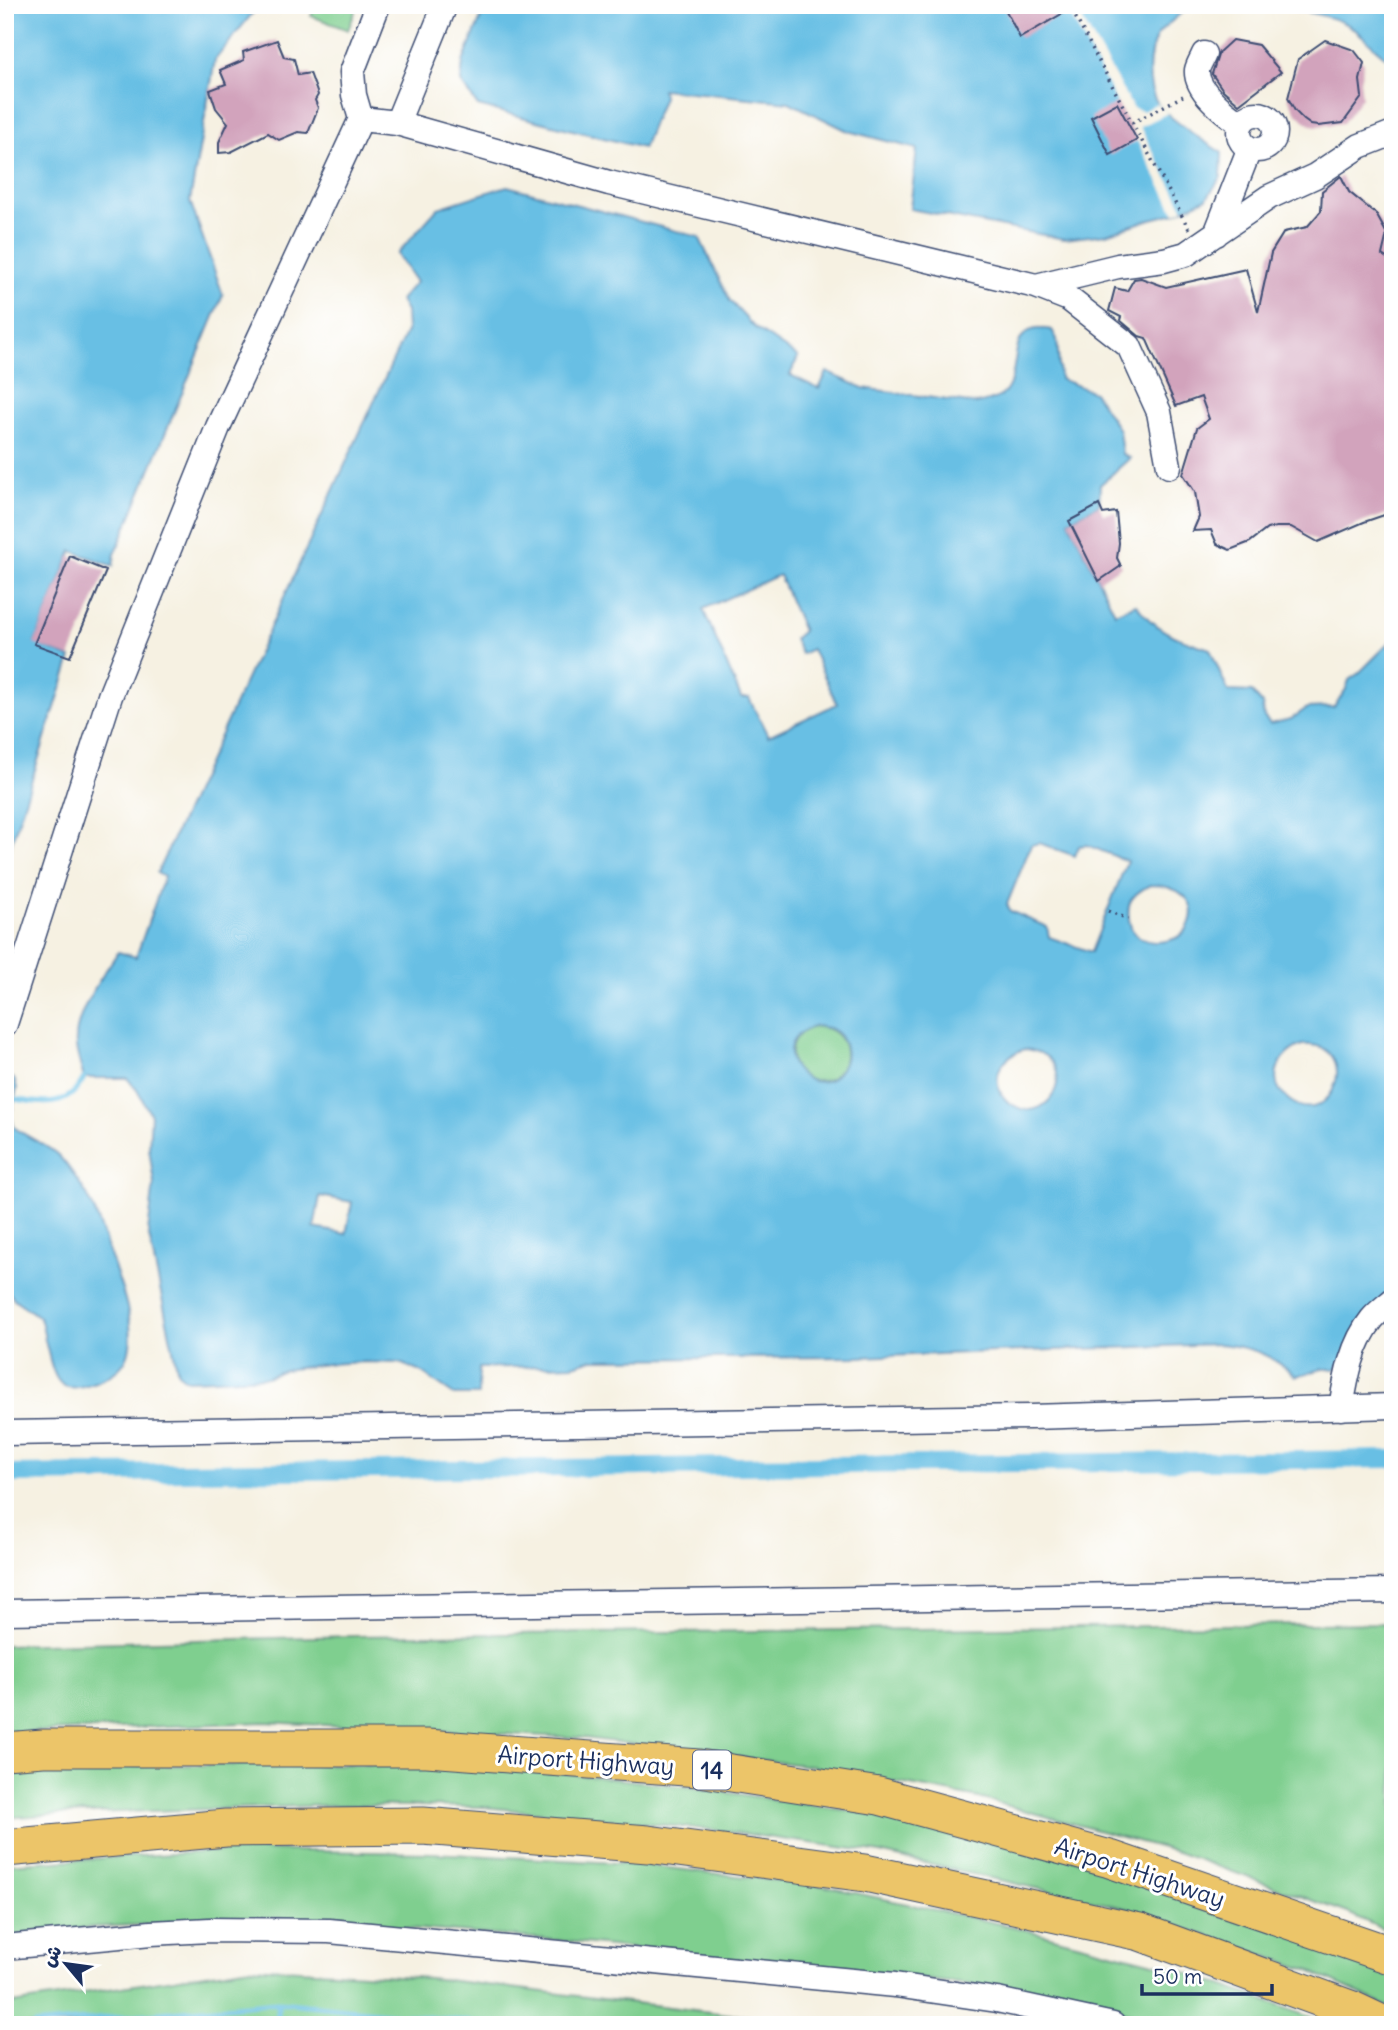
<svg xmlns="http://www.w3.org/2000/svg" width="1398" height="2030" font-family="Delius,'Playpen Sans Arabic',sans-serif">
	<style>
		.green { fill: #7fcf8f; stroke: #4d7f76; stroke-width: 2 }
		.water { fill: #67bfe4; stroke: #4177a1; stroke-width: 2; fill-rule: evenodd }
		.pier { fill: #f6f1e2 }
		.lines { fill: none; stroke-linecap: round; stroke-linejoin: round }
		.stream { stroke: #67bfe4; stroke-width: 5 }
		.canal { stroke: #67bfe4; stroke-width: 18 }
		.building { fill: #d2a3bc }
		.minor-casing { stroke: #3c4c72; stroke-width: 27 }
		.highway-casing { stroke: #3c4c72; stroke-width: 39 }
		.path { stroke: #3c4c72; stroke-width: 3.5; stroke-dasharray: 2 5; stroke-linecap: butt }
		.minor { stroke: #fff; stroke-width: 24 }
		.highway { stroke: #ecc569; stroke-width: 37 }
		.labels { text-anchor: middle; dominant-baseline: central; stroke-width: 6; stroke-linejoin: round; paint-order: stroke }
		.shield { fill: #fff; stroke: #5f6d8e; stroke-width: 2 }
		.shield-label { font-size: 23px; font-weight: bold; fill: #1b2f5e }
		.street-label { font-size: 24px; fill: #1b2f5e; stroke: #fff }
	</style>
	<rect width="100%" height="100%" fill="#fff"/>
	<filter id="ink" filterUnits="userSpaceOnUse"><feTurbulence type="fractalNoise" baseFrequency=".0143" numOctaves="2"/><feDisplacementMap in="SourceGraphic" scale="14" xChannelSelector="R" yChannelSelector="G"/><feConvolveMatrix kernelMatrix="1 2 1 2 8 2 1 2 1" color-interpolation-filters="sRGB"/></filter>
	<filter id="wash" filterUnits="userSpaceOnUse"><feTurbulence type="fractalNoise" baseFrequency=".00686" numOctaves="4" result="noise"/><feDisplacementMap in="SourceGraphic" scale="28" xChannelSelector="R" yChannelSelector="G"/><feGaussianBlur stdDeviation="1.57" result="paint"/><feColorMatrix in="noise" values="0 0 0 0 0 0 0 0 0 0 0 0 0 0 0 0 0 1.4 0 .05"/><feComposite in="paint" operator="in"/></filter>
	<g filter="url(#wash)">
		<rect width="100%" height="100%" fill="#f6f1e2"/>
		<!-- green -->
		<path class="green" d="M315,5h43l-10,25 -37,-14z
			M791 1054a27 27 0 1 1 54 0a27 27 0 1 1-54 0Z
			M1393,1623v311l-45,-21 -171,-61 -198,-54 -169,-32 -226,-28 -320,-16 -259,11v-88l349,-9z
			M347,1764l197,7 146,16 235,35 146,36 250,86 72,31v34l-85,-39 -179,-61 -254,-57 -151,-21 -240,-24 -147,-2 -277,9 -55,4v-49l81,-3z
			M240,1850l192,3 202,11 189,22 192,41 162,42 155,56h-159l-104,-27 -67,-10 -457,-49 -266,-21 -184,9 -90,10v-73z
			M251,1967l178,11 388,47h-812v-20z"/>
		<!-- water -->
		<path class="water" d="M5,5h254l-44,55 -25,141 33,94 -108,259 -2,12 -41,-15 -37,92 36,15 -66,205z
			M486,5h708c-9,5 -31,22 -37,31 -10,19 -11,50 1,68 12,16 47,38 64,49l-1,24 -14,21 -32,15 -24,6 -45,15 -42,5 -154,-30 7,-60 -69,-18 -59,-29 -127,-13 1,8 -20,51 -165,-42 -17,-24 2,-20z
			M1267,5h126v56c-18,-8 -28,-28 -47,-37 -19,-10 -57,-15 -79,-19z
			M507,186l192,51 31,64 24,26 44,30 -8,18 29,14 8,-17 36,16 113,16c9,-2 19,-4 26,-9 23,-18 -1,-76 50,-65l5,9 3,40 34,13 25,38 3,24 8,4 -30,27 -1,20 -30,16 46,92 21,-9c20,29 42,34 74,45l18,42 24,1 10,12 2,13 6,7 21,-5 16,-11 27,-1 12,-18 3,-9 10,-7 34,-34v654l-57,76h-13l-27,7c-25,-21 -43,-29 -76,-32l-362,13 -265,2 -20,6 -94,3 -1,27h-24l-35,-24 -19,-8 -35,-1 -39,2 -42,6 -17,7 -80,3 -9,-7 -30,-141 6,-49 -5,-35 2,-33 -14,-25 -10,-12h-43c-3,-10 -7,-22 -8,-32 -3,-32 26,-69 42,-94l18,5 28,-80 -7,-4 250,-543 -1,-18 -6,-12 16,-18 -19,-28 41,-46zM779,575l24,56 -9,8 7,15 11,-5 25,55 -69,32 -19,-38h-8l-38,-89zM1039,843l36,13 4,-10 8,-1 40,16 -36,91 -42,-15 -2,-10 -37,-16 -3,-7 24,-59zM1150,885c24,0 52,13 38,42 -7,15 -36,19 -49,10 -5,-3 -8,-8 -9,-13 -5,-21 1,-29 20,-39zM815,1026c5,1 11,1 16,3 13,6 19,25 11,38 -26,44 -86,-22 -27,-41zM1302,1045c62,-4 31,89 -13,55 -24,-18 -11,-46 13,-55zM1025,1049c58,7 28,80 -12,56 -7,-3 -11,-9 -14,-16 -6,-20 8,-35 26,-40zM320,1196l32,6 -6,32 -32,-6z
			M5,1074l9,5 3,9 -6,27 3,12c13,11 33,17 45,29 10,11 20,26 28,39 9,16 15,36 21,54 10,30 26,65 22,97 -2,16 -11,25 -25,32 -48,21 -49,7 -60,-38 -1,-6 -2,-16 -5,-21 -9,-12 -32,-16 -35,-38 -2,-18 8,-73 0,-84z"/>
		<!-- pier -->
		<path class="pier" d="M1065,5h9l59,103 10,3 14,-8 11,10 -28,14 44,82 -9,4 -38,-72 -27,14 -19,-38 26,-14z"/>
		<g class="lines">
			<!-- stream -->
			<path class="stream" d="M15,1099c29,5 53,10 69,-21
				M278,2002v23
				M34,2025l244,-23 223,23"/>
			<!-- canal -->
			<path class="canal" d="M5,1474l1388,-15"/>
		</g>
		<g id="blocks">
			<!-- building -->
			<path class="building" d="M1003,5h74l-57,33z
				M277,40l7,17 10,2 4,16 12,-2 8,22 -3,5 3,8 -10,25 -10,-1 -19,8 -11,-7 -37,19 -12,1v-11l9,-19 -12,-15 -6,-18 16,-6 -6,-14 24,-10 -1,-8z
				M1232,40l26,5 23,27 -42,32 -16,-14 -11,-16 7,-22z
				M1325,40l29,10 10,13 -4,17 2,17 -19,26 -25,3 -7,-1 -7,-5 -9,-9 -7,-13 10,-39z
				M1117,103l20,37 -27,15 -19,-38z
				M1341,176l8,16 27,22 11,20 -5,21 11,7v250l-29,10 -46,20 -27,-15h-15l-9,2 -17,13 -20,8 -13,-6 -6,-14 -18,1 6,-14 -4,-25 -12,-18 14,-46 12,-9 -8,-22 -25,9 -30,-68 -7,-2 -19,-16 1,-3 -12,-6 6,-23 12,3 7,-12 7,-1 25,9 80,-18 12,43 13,-59 13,-21 23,-5 14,-16 1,-20z
				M1099,505l4,9 13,-2 3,31 -2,15 4,8 -22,15 -30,-60z
				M70,556l36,15 -36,86 -36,-13z"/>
		</g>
	</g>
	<g filter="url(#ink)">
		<use href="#blocks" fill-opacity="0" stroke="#3c4c72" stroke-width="2"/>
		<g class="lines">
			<!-- minor casing -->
			<g class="minor-casing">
				<path id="minor" d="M1204,54c-2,5 -6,11 -7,16 -2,20 28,43 43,53
					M1239 132a18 18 0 1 1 36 0a18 18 0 1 1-36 0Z
					M361,119l36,4 212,60 427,103 82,-20 46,-6 22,-6 83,-57 46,-21 45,-30 33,-13
					M397,123l48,-118
					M1216,234l33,-84
					M1036,286l33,13 60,47 30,66 10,54
					M5,1024l105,-328 108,-269 143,-308 -7,-24 -2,-23 26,-67
					M1341,1408c5,-31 11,-64 31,-89 6,-7 14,-13 21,-19
					M5,1433l1026,-16 362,-11
					M5,1612l1388,-21
					M5,1947l146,-14 59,-3 119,1 566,54 102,15 116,25"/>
			</g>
			<!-- highway casing -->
			<g class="highway-casing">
				<path id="highway" d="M5,1751l38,-3h384l272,20 180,28 231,63 283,97
					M5,1848l221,-20 197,-2 225,18 217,29 275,59 210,77 34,16"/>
			</g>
			<!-- path -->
			<path class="path" d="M1069,5l120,224
				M1132,123l51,-27
				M1108,911l20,8"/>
			<!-- minor -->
			<use href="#minor" class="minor"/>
			<!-- highway -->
			<use href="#highway" class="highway"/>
		</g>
	</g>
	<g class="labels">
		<!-- shield labels -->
		<rect class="shield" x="693" y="1750.5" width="38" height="39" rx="5"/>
		<g class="shield-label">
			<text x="712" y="1770">14</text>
		</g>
		<!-- street labels -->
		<g class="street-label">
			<text transform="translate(586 1760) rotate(4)">Airport Highway</text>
			<text transform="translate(1140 1872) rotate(18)">Airport Highway</text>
		</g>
	</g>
	<!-- margin -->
	<rect width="1398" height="2030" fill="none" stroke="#fff" stroke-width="28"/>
	<!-- north arrow -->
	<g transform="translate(66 1964) rotate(299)" stroke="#ffffff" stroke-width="5" paint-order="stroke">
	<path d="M0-5L12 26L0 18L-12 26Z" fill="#1b2f5e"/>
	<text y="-10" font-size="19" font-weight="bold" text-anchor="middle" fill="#1b2f5e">ش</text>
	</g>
	<!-- scale -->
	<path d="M1142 1984v10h130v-10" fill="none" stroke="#1b2f5e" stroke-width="3.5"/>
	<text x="1153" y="1984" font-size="21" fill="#1b2f5e" stroke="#ffffff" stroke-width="5" paint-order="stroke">50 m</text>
</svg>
